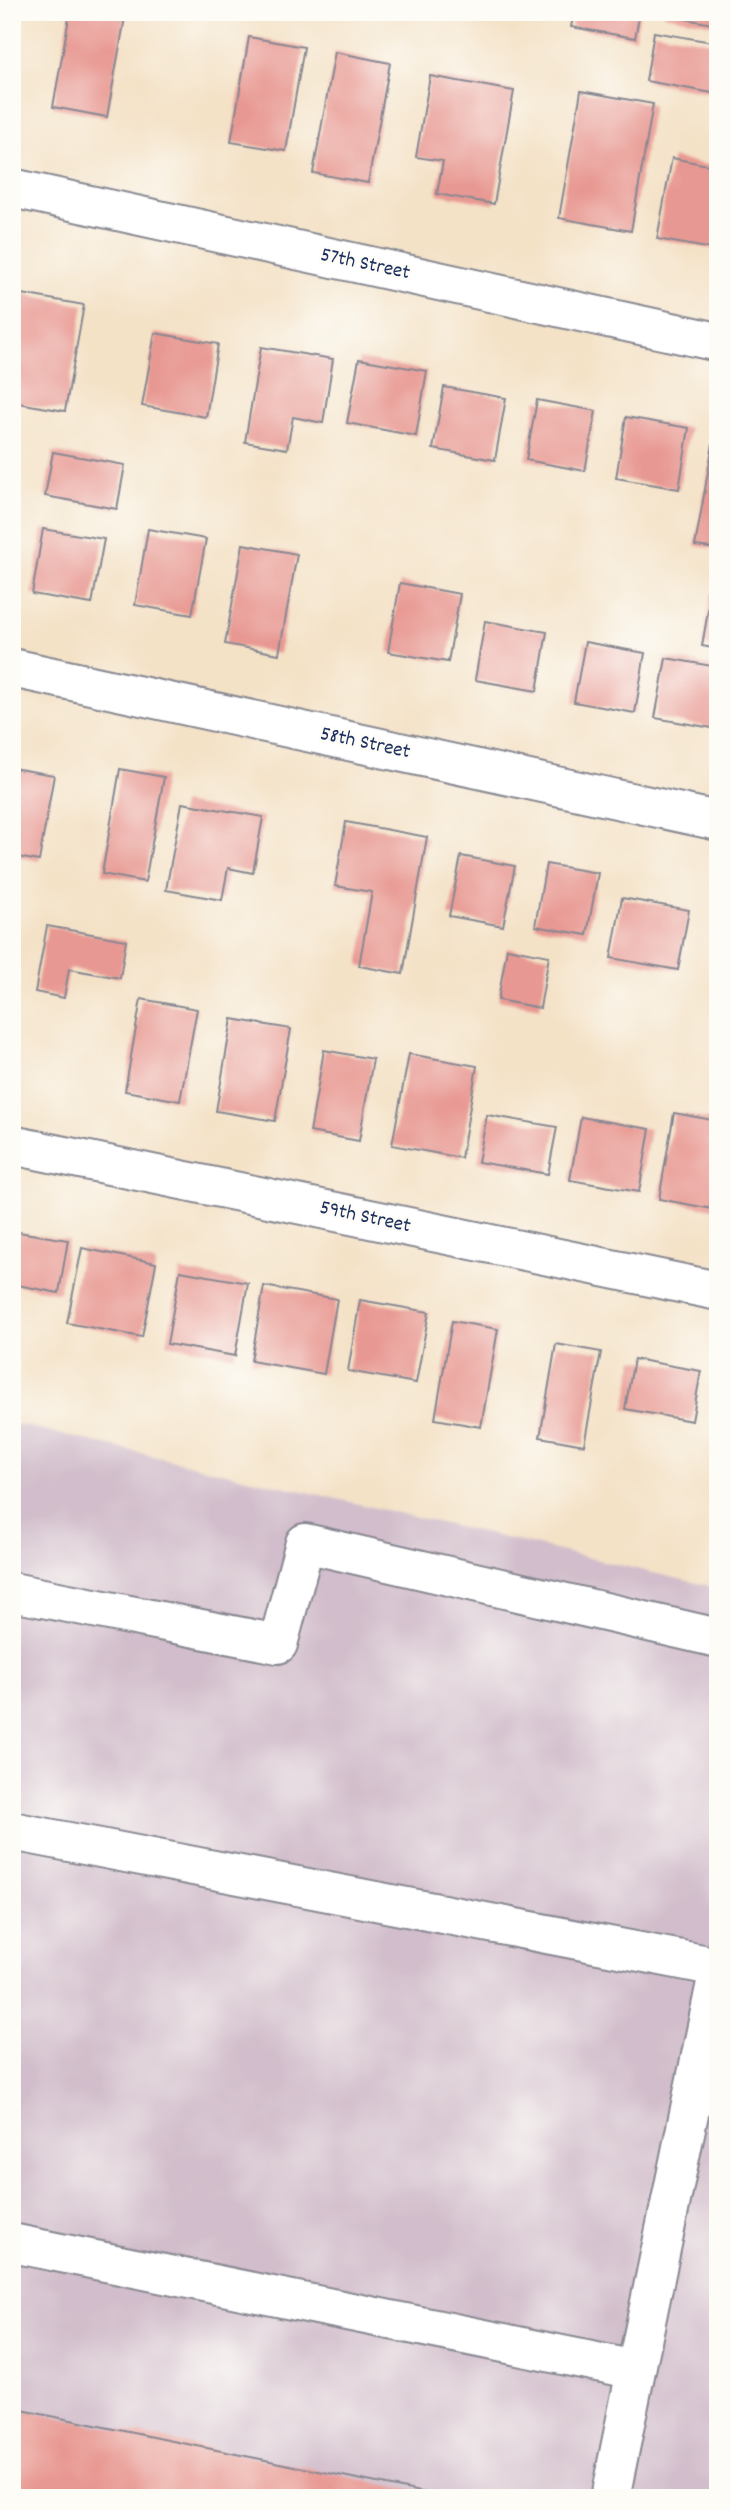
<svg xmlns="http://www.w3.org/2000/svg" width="730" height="2510" font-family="Dekko,sans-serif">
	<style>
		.industrial { fill: #d1bdcb }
		.building { fill: #e89892 }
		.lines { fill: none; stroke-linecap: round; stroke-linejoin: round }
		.minor-casing { stroke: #888892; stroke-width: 42 }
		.minor { stroke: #fff; stroke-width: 38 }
		.labels { text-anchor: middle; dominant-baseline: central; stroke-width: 5; stroke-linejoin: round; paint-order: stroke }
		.street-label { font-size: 21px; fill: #1b2f5e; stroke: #fdfcf7 }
	</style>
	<rect width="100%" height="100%" fill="#fdfcf7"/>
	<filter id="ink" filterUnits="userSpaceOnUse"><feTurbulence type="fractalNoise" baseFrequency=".0143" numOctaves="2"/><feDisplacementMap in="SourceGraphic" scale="14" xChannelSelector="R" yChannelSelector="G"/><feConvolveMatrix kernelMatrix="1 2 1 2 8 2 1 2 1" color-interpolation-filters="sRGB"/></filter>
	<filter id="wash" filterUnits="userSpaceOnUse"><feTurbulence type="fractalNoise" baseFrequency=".00686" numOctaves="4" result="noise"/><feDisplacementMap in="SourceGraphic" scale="28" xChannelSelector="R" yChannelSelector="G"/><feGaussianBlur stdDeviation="1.57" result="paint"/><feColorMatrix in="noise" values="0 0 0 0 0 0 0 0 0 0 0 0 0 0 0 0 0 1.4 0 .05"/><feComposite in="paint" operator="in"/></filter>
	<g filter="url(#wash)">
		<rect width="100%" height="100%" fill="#f4e2c7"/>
		<!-- industrial -->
		<path class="industrial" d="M12,1423l706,165v910h-706z"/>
		<g id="blocks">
			<!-- building -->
			<path class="building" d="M70,12h56l-19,105 -54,-10z
				M574,12h66l-5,26 -64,-11z
				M665,12h53v13l-54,-10z
				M654,32l64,11v51l-72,-13z
				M249,37l55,10 -18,104 -55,-9z
				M335,52l55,11 -22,120 -55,-10z
				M430,76l84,15 -20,113 -57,-10 6,-33 -27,-4z
				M581,91l72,13 -22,127 -72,-13z
				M672,158l46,9v53l-6,29 -55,-10z
				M22,294l62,11 -19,106 -53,-9v-52z
				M155,333l63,11 -12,73 -64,-11z
				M261,347l72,12 -10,64 -30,-6 -6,32 -42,-7z
				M359,359l68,12 -11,65 -69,-13z
				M444,387l62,11 -11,62 -62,-11z
				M537,400l59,11 -11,60 -59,-11z
				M626,417l63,11 -10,61 -63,-11z
				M714,438h4v111l-23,-3z
				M53,452l72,13 -8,44 -72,-13z
				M43,529l61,10 -12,65 -60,-10z
				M148,529l58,10 -14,76 -57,-10z
				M243,544l54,10 -18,100 -54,-10z
				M400,583l60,11 -12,68 -60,-10z
				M711,594l7,1v54l-16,-3z
				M485,621l62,11 -10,59 -62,-11z
				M585,642l60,11 -10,60 -61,-11z
				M666,658l52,9v62l-63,-11z
				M12,768l42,7 -15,86 -27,-5z
				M120,769l44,8 -19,105 -43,-8z
				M182,803l81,14 -10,56 -25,-5 -6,32 -56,-10z
				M346,822l81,15 -24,137 -44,-8 13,-74 -37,-6z
				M461,856l54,10 -12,60 -54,-10z
				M546,864l52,9 -11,62 -52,-9z
				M622,898l67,12 -11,60 -67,-12z
				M47,926l79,14 -6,38 -51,-9 -5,29 -29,-6z
				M507,948l42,8 -9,52 -42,-8z
				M141,999l56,10 -17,92 -55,-10z
				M232,1019l59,10 -16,92 -59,-10z
				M324,1050l49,9 -14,82 -49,-9z
				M409,1054l68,12 -16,92 -69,-13z
				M674,1113l44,8v89l-59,-11z
				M487,1115l70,12 -9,47 -70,-12z
				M581,1117l69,12 -11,63 -69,-12z
				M12,1231l56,9 -9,53 -47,-9z
				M82,1248l74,15 -14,74 -75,-14z
				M180,1271l68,12 -13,73 -68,-12z
				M264,1286l73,13 -13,75 -73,-13z
				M360,1300l69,12 -13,71 -68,-12z
				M452,1321l46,8 -17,98 -46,-8z
				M556,1344l45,8 -17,93 -44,-8z
				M634,1359l67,12 -9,50 -67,-12z
				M12,2408l433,89v1h-433z"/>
		</g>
	</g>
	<g filter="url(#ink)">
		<use href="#blocks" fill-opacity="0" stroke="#888892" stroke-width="2"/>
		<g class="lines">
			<!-- minor casing -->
			<g class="minor-casing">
				<path id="minor" d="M12,188l706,154
					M12,668l706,153
					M12,1145l706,146
					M12,1592l266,52 27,-101 413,95
					M12,1831l706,136
					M12,2243l624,127 -26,128
					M636,2370l82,-397"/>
			</g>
			<!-- minor -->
			<use href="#minor" class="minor"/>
		</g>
	</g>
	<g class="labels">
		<!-- street labels -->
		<g class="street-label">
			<text transform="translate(365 265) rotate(12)">57th Street</text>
			<text transform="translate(365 744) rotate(12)">58th Street</text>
			<text transform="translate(365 1218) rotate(12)">59th Street</text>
		</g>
	</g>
	<!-- margin -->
	<rect width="730" height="2510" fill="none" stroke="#fdfcf7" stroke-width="42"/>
</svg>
